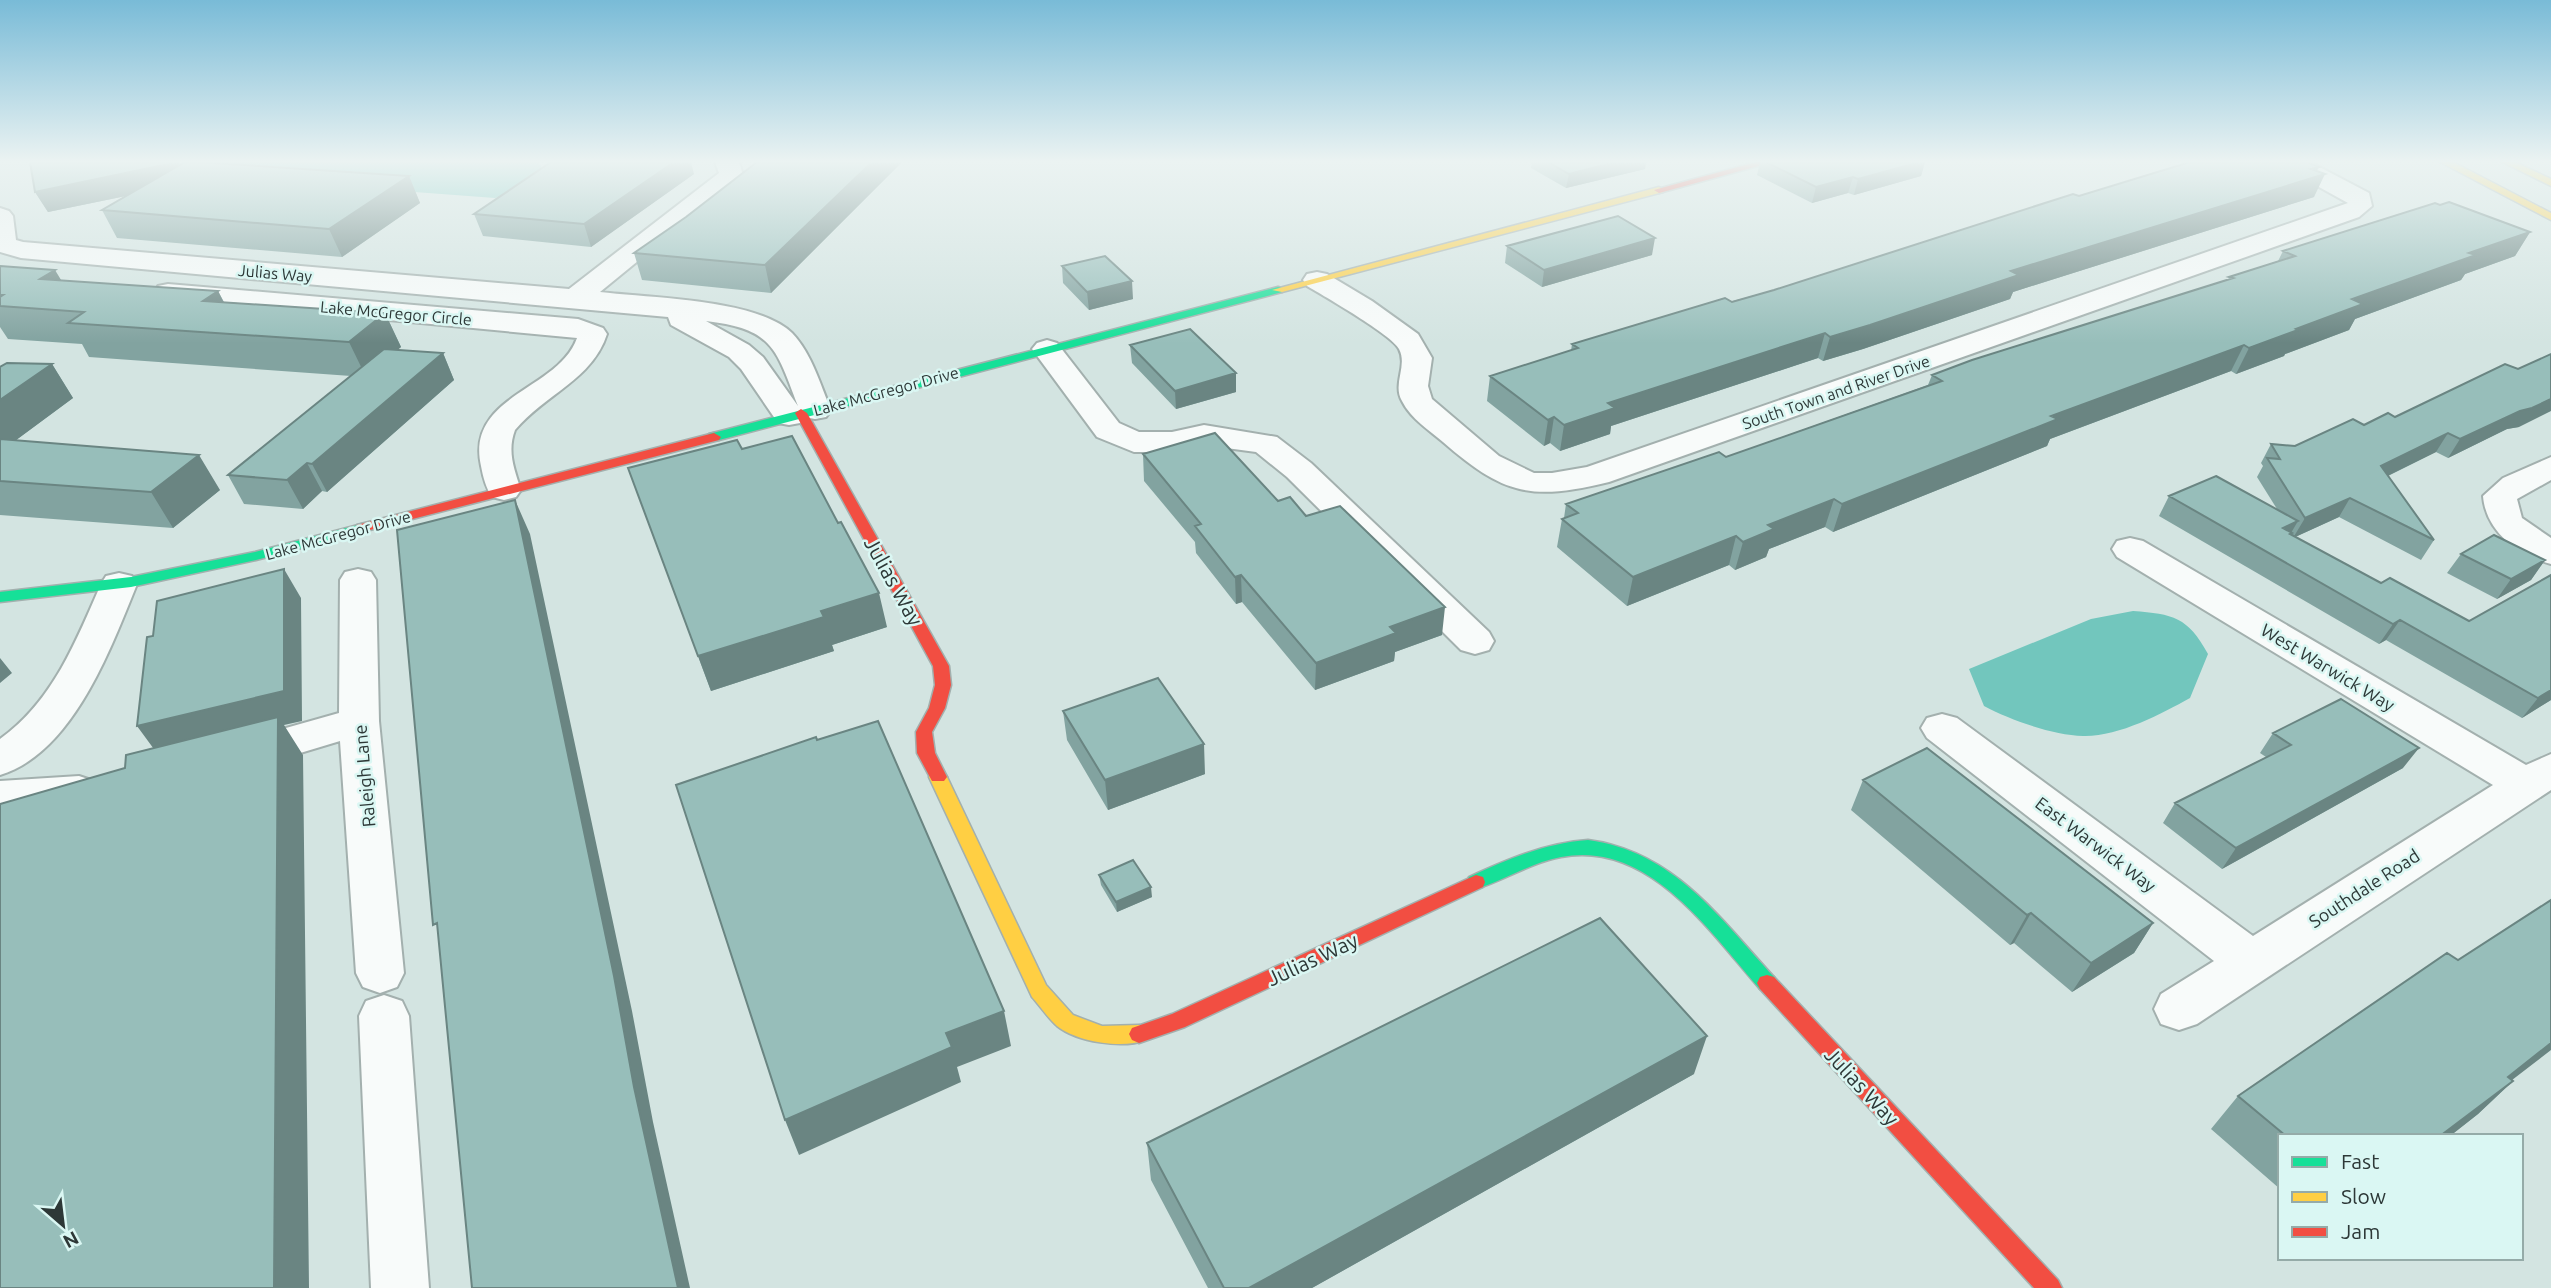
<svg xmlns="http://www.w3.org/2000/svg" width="2551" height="1288" font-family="Ubuntu,sans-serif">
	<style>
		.water { fill: #72c6bd }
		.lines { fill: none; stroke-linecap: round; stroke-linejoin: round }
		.street-casing { stroke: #a3b0ae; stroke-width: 4 }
		.fast-casing { stroke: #a3b0ae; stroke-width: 3 }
		.slow-casing { stroke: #a3b0ae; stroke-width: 3 }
		.jam-casing { stroke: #a3b0ae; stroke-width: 3 }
		.street { fill: #f8fbfa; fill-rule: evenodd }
		.fast { fill: #16e098; fill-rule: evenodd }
		.slow { fill: #ffcf43; fill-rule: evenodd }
		.jam { fill: #f24e42; fill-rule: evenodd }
		.wall { fill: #82a3a0 }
		.shaded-wall { fill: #6a8582 }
		.building { fill: #97beba; stroke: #6a8582; stroke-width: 2 }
		.labels { text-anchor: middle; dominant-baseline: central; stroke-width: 5; stroke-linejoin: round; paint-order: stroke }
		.far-street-label { font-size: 16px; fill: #2d3837; stroke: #daf7f3 }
		.street-label { font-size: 18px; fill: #2d3837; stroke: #daf7f3 }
		.near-street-label { font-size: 21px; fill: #2d3837; stroke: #daf7f3 }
	</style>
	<rect width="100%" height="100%" fill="#d3e4e1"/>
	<!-- water -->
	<path class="water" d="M206,162h332l7,10 -12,16 -38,10 -280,-21z
		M2133,611c40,3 55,6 75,43l-18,44c-29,16 -72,39 -107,38 -30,-1 -73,-16 -99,-30l-15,-37 122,-50z"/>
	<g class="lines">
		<!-- street casing -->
		<g class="street-casing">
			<path id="street" d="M715,162h24l4,13 -143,117c49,6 158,7 192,41 20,21 28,51 39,77l-5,7 -11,2 -11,-2 -4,6 -11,2 -11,-2 -37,-54 -12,-12 -58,-32 -3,-8 -647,-59 -21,-6v-44l9,3 4,5 3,24 7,2 546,47 150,-116zM706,321c68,8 70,28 92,85l-35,-49 -14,-12z
				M2279,162h31l59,31 3,13 -13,11 -750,265c-78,19 -105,13 -166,-40 -14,-12 -32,-23 -41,-41 -10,-17 6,-35 -3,-52 -7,-14 -75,-53 -92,-63l-4,-6 4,-6 10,-2 10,2 45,27 46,33 14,24 -4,28 4,13 67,57 35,17h18l35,-6 761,-264 -65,-36z
				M168,284l410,35 25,9 4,6c-14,45 -63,61 -92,96 -8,21 -1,39 6,60l-5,7 -12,3 -12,-3c-6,-9 -9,-20 -11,-31 -16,-71 78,-76 96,-128l-419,-40 -4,-6 4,-6z
				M1047,340l10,3 62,80 20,9h33l32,-7 73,12 34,26 178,169 5,9 -5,9 -14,4 -14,-4 -174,-173 -31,-25 -52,-7 -32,7h-38l-37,-15 -65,-88 5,-6z
				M2551,457v23l-34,19 5,19 29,20v26c-33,-9 -65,-32 -68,-68l20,-18z
				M2130,538l13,3 383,224 25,-11v36l-354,234 -18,6 -18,-6 -7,-15 7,-15 53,-33 -287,-223 -6,-10 6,-10 15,-4 15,4 296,218 240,-151 -376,-228 -5,-8 5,-8z
				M358,569l13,3 5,8 3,141 25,252 -7,14 -17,6 -17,-6 -7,-14 -16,-232 -96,29 -15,-4 -6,-11 6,-11 110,-31 1,-133 5,-8z
				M119,573l13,3 5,8c-26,64 -64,169 -137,191v-36c53,-38 76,-98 101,-155l5,-8z
				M79,776l15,5 7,11 -7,11 -15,5 -79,5v-32z
				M384,995l18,6 7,15 20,272h-58l-12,-272 7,-15z"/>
		</g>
		<!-- fast casing -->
		<g class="fast-casing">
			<path id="fast" d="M1278,287l4,1v4l-563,148h-10l-2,-3 2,-3z
				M362,524l7,4 -2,3 -111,29 -125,27 -131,15v-10l131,-15 124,-25z
				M1588,840c85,11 132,78 186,137l3,6 -3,6 -7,2 -7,-2c-51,-58 -111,-149 -199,-132 -31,6 -56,23 -85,32l-7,-2 -2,-5 2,-5c39,-18 77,-34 119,-37z"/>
		</g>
		<!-- slow casing -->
		<g class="slow-casing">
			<path id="slow" d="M2440,162h13l98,51v7z
				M2502,162h13l36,17v7z
				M1659,187l5,3 -1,2 -381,100 -10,-2z
				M938,771l6,2 3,4 99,208 27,30 29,11 37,-1 7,3 3,6 -3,6c-24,9 -69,2 -89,-14 -9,-8 -17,-20 -25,-29l-103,-220 3,-4z"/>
		</g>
		<!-- jam casing -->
		<g class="jam-casing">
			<path id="jam" d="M1756,162h17l-114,31 -5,-3z
				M801,409l6,4 142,253 2,19 -6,23 -13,24 3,21 12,24 -3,4h-12l-15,-28 -1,-21 13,-24 6,-23 -2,-19 -138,-253z
				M714,433l7,4 -2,3 -357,92 -7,-4 2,-3z
				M1476,875l7,2 2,5 -2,5 -298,140 -46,16 -7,-3 -3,-6 3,-6 40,-14z
				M1767,975l7,2 284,303 4,8h-28l-274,-299 -3,-6 3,-6z"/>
		</g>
		<!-- street -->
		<use href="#street" class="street"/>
		<!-- fast -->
		<use href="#fast" class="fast"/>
		<!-- slow -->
		<use href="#slow" class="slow"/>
		<!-- jam -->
		<use href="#jam" class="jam"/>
	</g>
	<!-- wall -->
	<path class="wall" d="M1532,162h114l-1,7 -79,19 -35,-20z
		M1760,162h165l-4,14 -67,19 -6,-2 -36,10 -55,-28z
		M901,163l-130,130 -129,-13 -8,-27z
		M180,165l229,11 11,27 -78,54 -225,-19 -15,-28 24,-14 -78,16 -13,-20z
		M2317,171l-3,26 -301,95 -3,7 -147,50 -40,12 -5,-3 -207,68 -1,8 -50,17 -10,-8 -6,3 -57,-45 3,-25 81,-25 1,-7 202,-54 305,-94z
		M694,174l-103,73 -108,-11 -9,-22z
		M2530,232l-15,24 -50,18 -4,6 -106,39 -6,11 -64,24 -1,2 -48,18 -5,-3 -181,68 -3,7 -214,86 -8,-5 -56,22 -3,8 -31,13 -6,-5 -102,41 -70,-59 5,-28 2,-1 2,-14 160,-47 202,-72 4,-10 296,-95 1,-3 49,-16 5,-10z
		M1507,246l145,9 -110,32 -37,-24z
		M0,266l62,15 156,10 6,11 161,11 16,34 -4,3 46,3 11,27 -127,112 -5,-1 -19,18 -59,-5 -16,-29 123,-99 -262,-19 -7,-13 -74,-5 -8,-12z
		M1062,266l71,33 -44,11 -26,-27z
		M1130,345l106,28v19l-60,17 -44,-46z
		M52,364l21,34 -57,42 204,50 -47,38 -173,-13v-148z
		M2395,417l124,10 -12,2 -59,29 -12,-6 -48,24 46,64 -13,20 -82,-43 -44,20 256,163 -29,18 -136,-78 -7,4 -220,-128 10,-20 108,13 -20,-32 6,-11 -2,-3 10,-19 24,2 69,-21z
		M742,449l145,178 -55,18 2,6 -123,40 -71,-190z
		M1143,454l135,47 28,15 136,119 -47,17 -1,9 -79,29 -73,-88 -6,2 -40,-51 -1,-11 -51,-61z
		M2461,554l84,6 -14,20 -34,19 -50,-26z
		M1063,711l142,63 -97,36 -41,-70z
		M2273,733l130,35 -181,101 -59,-46 12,-20 91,-46 -6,-4z
		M1863,780l290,143 -19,30 -62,39 -58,-49 -4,2 -159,-135z
		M1099,875l53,22 -35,15 -16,-27z
		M1694,1074l-382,214h-104l-57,-108 -4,-37z
		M2512,1080l1,1 -35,33 -28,22h-170v53l-69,-60 27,-33z"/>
	<!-- shaded-wall -->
	<path class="shaded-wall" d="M173,162h6l5,22 -136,28 -13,-20z
		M674,162h17l3,12 -103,73 -7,-23z
		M872,162h29v1l-130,130 -6,-28z
		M1616,162h30l-1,7 -79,19 3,-14z
		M1920,162h5l-4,14 -67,19 4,-16z
		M2319,167l-6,11 12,-4 -11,23 -301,95 -3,7 -147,50 -40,12 7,-24 181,-66z
		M409,176l11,27 -78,54 -13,-28z
		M1853,177l-5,16 -36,10 4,-16z
		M2530,232l-15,24 -50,18 -4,6 -106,39 -6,11 -64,24 -1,2 -48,18 13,-26 47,-19 56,-30 117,-46z
		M1655,238l-3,17 -110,32 2,-17z
		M55,270l20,33 -35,-24z
		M1132,281l1,18 -44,11 -2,-18z
		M218,291l17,34 -32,-24z
		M385,313l16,34 -35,30 -17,-35z
		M1825,333l-7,25 -207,68 -1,8 -50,17 4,-26 44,-22z
		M2244,345l-13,26 -181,68 -3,7 -214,86 9,-28 209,-88z
		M443,353l11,27 -127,112 -15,-28z
		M52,364l21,34 -73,54v-52z
		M1236,373v19l-60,17 -1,-18z
		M2551,399v12l-32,16 -12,2 -59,29 12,-19 60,-28z
		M1554,417l-4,26 -6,3 4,-26z
		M2448,433l-12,19 -67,33 12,-19z
		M199,455l21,35 -47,38 -22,-36z
		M307,463l15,28 -19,18 -16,-29z
		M2350,498l-11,19 -46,21 12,-20z
		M1834,499l-9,28 -56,22 -3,8 -31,13 8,-28 25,-17z
		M515,500l15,34 102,477 21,111 37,166h-12l-44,-201z
		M2298,521l-7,12h1l-11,19 2,-24z
		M1736,536l-7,29 -102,41 6,-29z
		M2545,560l-14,20 -34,19 14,-20z
		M284,569l17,29 1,123 -18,4 19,30 6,533h-35l-115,-532 -22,-30z
		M1241,575l1,27 -6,2 -1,-27z
		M879,593l8,34 -55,18 2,6 -123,40 -13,-35 123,-45z
		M1445,607l-3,28 -47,17 -1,9 -79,29 1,-27 74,-36z
		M2400,620l-14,20 -7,4 14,-20z
		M0,658l12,15 -12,10z
		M2551,690v10l-29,18 16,-20z
		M1204,744l1,30 -97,36 -3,-30z
		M2419,748l-16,20 -181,101 14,-21z
		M1151,887l1,10 -35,15 -1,-10z
		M2031,913l-17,30 -4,2 17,-30z
		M2153,923l-19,30 -62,39 19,-29z
		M1004,1011l7,35 -54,21 4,15 -162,73 -14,-35 161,-87z
		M1707,1036l-13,38 -382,214h-63z
		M2551,1043v7l-78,60 35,-33z
		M2513,1081l-35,33 -28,22h-10z"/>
	<!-- building -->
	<path class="building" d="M30,162h143v1l-138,29z
		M185,162h13l211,14 -80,53 -227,-19z
		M551,162h123l-90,62 -110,-10z
		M757,162h115l-107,103 -131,-12 52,-36z
		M1548,162h68l-47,12z
		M1766,162h154l-62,17 -5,-2 -37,10z
		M2190,162h117l12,5 -8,2 14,5 -314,97 8,4 -149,50 -40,12 -5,-4 -217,70 7,5 -51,17 -10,-8 -6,3 -58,-44 88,-28 -6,-4 153,-46 7,4 42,-12 299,-96 6,2z
		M2449,202l81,30 -61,21 7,2 -124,44 11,5 -67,25 2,1 -49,18 -5,-3 -193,71 7,3 -216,85 -8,-5 -66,26 6,4 -31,13 -7,-6 -103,41 -71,-58 16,-6 -12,-9 153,-52 7,5 216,-76 -10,-6 40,-15 261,-82 -4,-1 66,-21 -12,-5 152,-48 5,2z
		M1618,216l37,22 -111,32 -37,-24z
		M1105,256l27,25 -45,11 -25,-26z
		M0,266l55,4 -15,9 178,12 -15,10 182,12 -36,29 -281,-19 16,-11 -84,-6v-9l3,-2h-3z
		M1190,329l46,44 -61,18 -45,-46z
		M384,349l59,4 -131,111 -5,-1 -20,17 -59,-5z
		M2551,354v45l-19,9 -12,3 -60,28 -12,-6 -67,33 53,74 -84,-42 -45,20 -38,-60 13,1 -9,-15 24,2 58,-27 11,6 24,-12 7,4 110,-53 13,5z
		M7,363l45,1 -52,36v-33z
		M1215,433l63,68 12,-4 16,19 34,-10 105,101 -55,20 6,6 -80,30 -75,-88 -6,2 -40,-51 6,-2 -58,-70z
		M792,436l46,87 3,-1 38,71 -58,18 3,6 -126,39 -70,-188 109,-28 5,9z
		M0,439l199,16 -48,37 -151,-11z
		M2216,476l82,45 -15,7 9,5 -2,1 91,49 9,-5 79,43 82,-46v115l-13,8 -138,-78 -7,4 -224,-128z
		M515,500l99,476 20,111 44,201h-206l-35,-365 -4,2 -36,-395z
		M2494,535l51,25 -34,19 -50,-25z
		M284,569v122l-147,35 10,-89 6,-1 4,-35z
		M1158,678l46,66 -99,36 -42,-69z
		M2341,699l78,49 -183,100 -61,-45 116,-58 -18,-12z
		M278,717l-4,571h-274v-484l125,-36 1,-13z
		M878,721l126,290 -58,22 6,14 -167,73 -109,-335 140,-48 1,3z
		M1927,748l226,175 -62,40 -60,-50 -4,2 -164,-135z
		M1133,860l18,27 -35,15 -17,-27z
		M2551,900v143l-43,34 5,4 -73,55h-154l-48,-40 209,-143 11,7z
		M1600,918l107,118 -458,252h-25l-77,-145z"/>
	<!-- sky -->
	<linearGradient id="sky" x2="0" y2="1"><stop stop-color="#79bbd7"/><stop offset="0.47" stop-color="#ebf3f2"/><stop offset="1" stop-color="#ebf3f2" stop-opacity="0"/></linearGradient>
	<rect width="2551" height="343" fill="url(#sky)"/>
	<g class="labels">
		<!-- far-street labels -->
		<g class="far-street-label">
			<text transform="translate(275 273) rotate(5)">Julias Way</text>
			<text transform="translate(396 313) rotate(5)">Lake McGregor Circle</text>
			<text transform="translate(886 391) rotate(-15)">Lake McGregor Drive</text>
			<text transform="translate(1836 392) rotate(-19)">South Town and River Drive</text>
			<text transform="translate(338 535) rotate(-15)">Lake McGregor Drive</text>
		</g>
		<!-- street labels -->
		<g class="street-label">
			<text transform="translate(2328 667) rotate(31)">West Warwick Way</text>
			<text transform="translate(364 776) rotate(-95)">Raleigh Lane</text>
			<text transform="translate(2096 844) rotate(37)">East Warwick Way</text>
			<text transform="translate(2364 888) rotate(-33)">Southdale Road</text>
		</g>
		<!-- near-street labels -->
		<g class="near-street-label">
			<text transform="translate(894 581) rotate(61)">Julias Way</text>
			<text transform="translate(1312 959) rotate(-25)">Julias Way</text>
			<text transform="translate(1862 1086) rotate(47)">Julias Way</text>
		</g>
	</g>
	<!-- legend -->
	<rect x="2278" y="1134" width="245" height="126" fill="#daf7f3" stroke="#95aba8" stroke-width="2"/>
	<rect x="2292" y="1157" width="35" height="10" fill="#16e098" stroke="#95aba8" stroke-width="2"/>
	<text x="2341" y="1169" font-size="21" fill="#2d3837">Fast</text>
	<rect x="2292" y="1192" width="35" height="10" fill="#ffcf43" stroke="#95aba8" stroke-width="2"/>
	<text x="2341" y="1204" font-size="21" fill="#2d3837">Slow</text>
	<rect x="2292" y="1227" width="35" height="10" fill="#f24e42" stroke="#95aba8" stroke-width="2"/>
	<text x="2341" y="1239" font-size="21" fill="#2d3837">Jam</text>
	<!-- north arrow -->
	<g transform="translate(63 1225) rotate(152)" stroke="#daf7f3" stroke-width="5" paint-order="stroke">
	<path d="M0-5L12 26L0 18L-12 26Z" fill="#2d3837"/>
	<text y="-10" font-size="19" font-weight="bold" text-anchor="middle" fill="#2d3837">N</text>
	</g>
</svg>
